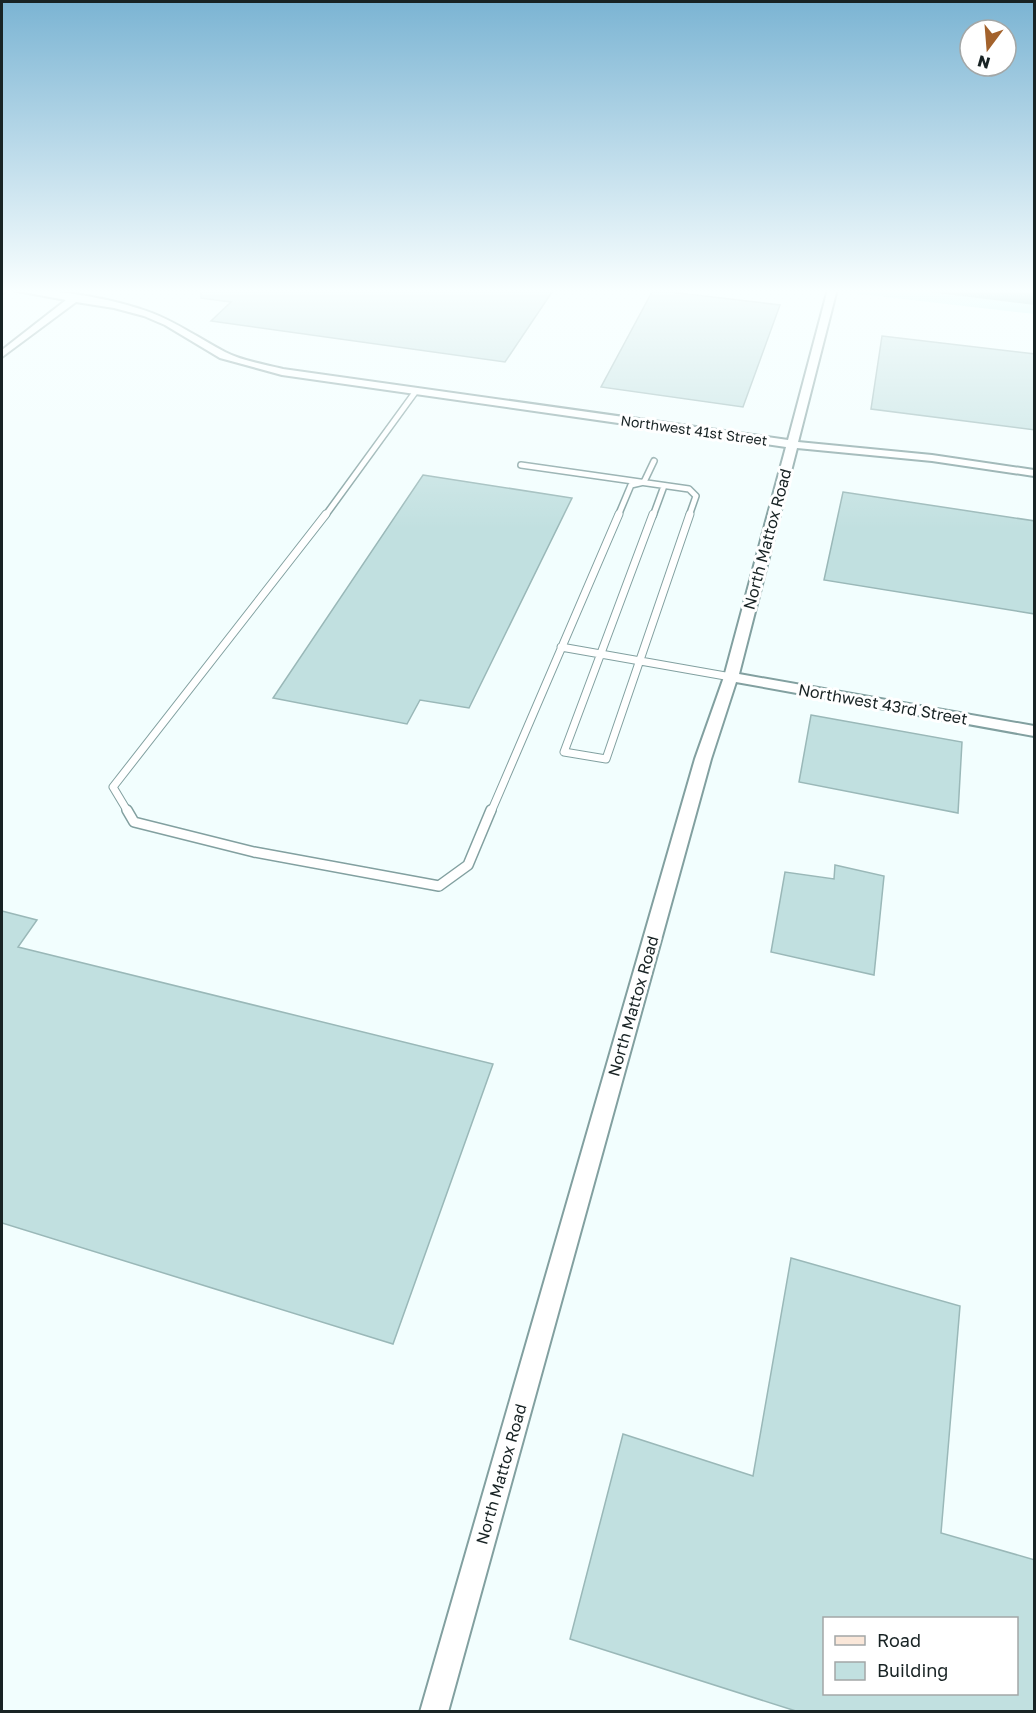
<svg xmlns="http://www.w3.org/2000/svg" width="1036" height="1713" font-family="'Golos Text',sans-serif">
	<style>
		.green { fill: #c0f7f7 }
		.water { fill: #79b3b3 }
		.building { fill: #c1e0e0; stroke: #9ab8b8; stroke-width: 1.5; fill-rule: evenodd }
		.lines { fill: none; stroke-linecap: round; stroke-linejoin: round }
		.service-far2-casing { stroke: #82a0a0; stroke-width: 8 }
		.service-far1-casing { stroke: #82a0a0; stroke-width: 9 }
		.service-casing { stroke: #82a0a0; stroke-width: 12 }
		.minor-casing { stroke: #82a0a0; stroke-width: 4 }
		.secondary-casing { stroke: #82a0a0; stroke-width: 3 }
		.service-far2 { stroke: #fff; stroke-width: 5 }
		.service-far1 { stroke: #fff; stroke-width: 7 }
		.service { stroke: #fff; stroke-width: 9 }
		.minor { fill: #fff; fill-rule: evenodd }
		.secondary { fill: #fae7d9; fill-rule: evenodd }
		.labels { text-anchor: middle; dominant-baseline: central; stroke-width: 6; stroke-linejoin: round; paint-order: stroke }
		.far-street-label { font-size: 14px; fill: #182324; stroke: #fff }
		.street-label { font-size: 16px; fill: #182324; stroke: #fff }
	</style>
	<rect width="100%" height="100%" fill="#f2fefe"/>
	<!-- green -->
	<path class="green" d="M843,289h62l129,16v9l-192,-22z"/>
	<!-- water -->
	<path class="water" d="M905,289h129v16z"/>
	<!-- building -->
	<path class="building" d="M201,290h333l18,2 -47,70 -294,-41 20,-19 -30,-4z
		M653,290l127,15 -37,102 -142,-20z
		M882,336l153,18v76l-164,-21z
		M423,475l149,23 -103,210 -49,-8 -13,24 -134,-26z
		M843,492l192,29v93l-211,-34z
		M811,715l151,27 -4,71 -159,-31z
		M835,865l49,11 -10,99 -103,-23 14,-80 49,7z
		M2,911l35,9 -19,27 475,117 -100,280 -391,-121z
		M791,1258l169,48 -19,227 94,27v152h-236l-229,-73 53,-205 130,42zM825,1618h192v76h-192z"/>
	<g class="lines">
		<!-- service-far2 casing -->
		<g class="service-far2-casing">
			<path id="service-far2" d="M521,465l168,24 7,7 -7,20
				M325,516l91,-125
				M618,516l13,-31 13,-3 10,-21
				M653,516l11,-30"/>
		</g>
		<!-- service-far1 casing -->
		<g class="service-far1-casing">
			<path id="service-far1" d="M653,514l-89,238 42,7 84,-245
				M561,647l170,30
				M128,812l-15,-25 213,-273
				M491,812l128,-298"/>
		</g>
		<!-- service casing -->
		<g class="service-casing">
			<path id="service" d="M127,810l7,12 120,30 185,34 29,-21 23,-55"/>
		</g>
		<!-- minor casing -->
		<g class="minor-casing">
			<path id="minor" d="M7,289c45,0 102,8 145,24 26,10 48,26 73,39 17,9 39,12 58,17l505,71 40,-151h9l-39,153 134,13 102,15v6l-102,-15 -135,-13 -58,226 295,52v10l-298,-54 -25,77 -263,953h-28l275,-953 29,-82 62,-230 -504,-72 -62,-17 -55,-33 -21,-9 -30,-8 -38,-6 -74,55v-7l64,-50z"/>
		</g>
		<!-- secondary casing -->
		<g class="secondary-casing">
			<path id="secondary" d="M2,289h7v1l-7,4z"/>
		</g>
		<!-- service-far2 -->
		<use href="#service-far2" class="service-far2"/>
		<!-- service-far1 -->
		<use href="#service-far1" class="service-far1"/>
		<!-- service -->
		<use href="#service" class="service"/>
		<!-- minor -->
		<use href="#minor" class="minor"/>
		<!-- secondary -->
		<use href="#secondary" class="secondary"/>
	</g>
	<!-- sky -->
	<linearGradient id="sky" x2="0" y2="1"><stop stop-color="#7bb4d3"/><stop offset="0.55" stop-color="#f9ffff"/><stop offset="1" stop-color="#f9ffff" stop-opacity="0"/></linearGradient>
	<rect width="1036" height="529" fill="url(#sky)"/>
	<g class="labels">
		<!-- far-street labels -->
		<g class="far-street-label">
			<text transform="translate(694 430) rotate(8)">Northwest 41st Street</text>
		</g>
		<!-- street labels -->
		<g class="street-label">
			<text transform="translate(767 539) rotate(-75)">North Mattox Road</text>
			<text transform="translate(883 704) rotate(10)">Northwest 43rd Street</text>
			<text transform="translate(633 1006) rotate(-74)">North Mattox Road</text>
			<text transform="translate(501 1474) rotate(-74)">North Mattox Road</text>
		</g>
	</g>
	<!-- border -->
	<rect width="1036" height="1713" fill="none" stroke="#182324" stroke-width="6"/>
	<!-- legend -->
	<rect x="823" y="1617" width="195" height="78" fill="#ffffff" stroke="#a3a7a7" stroke-width="1.5"/>
	<rect x="835" y="1636" width="30" height="9" fill="#fae7d9" stroke="#a3a7a7" stroke-width="1.5"/>
	<text x="877" y="1647" font-size="18" fill="#182324">Road</text>
	<rect x="835" y="1662" width="30" height="18" fill="#c1e0e0" stroke="#a3a7a7" stroke-width="1.5"/>
	<text x="877" y="1677" font-size="18" fill="#182324">Building</text>
	<!-- north arrow -->
	<g transform="translate(988 48) rotate(196)"><circle r="28" fill="#ffffff" stroke="#a3a7a7" stroke-width="1.5"/>
	<path d="M0-4.5L10 22L0 15L-10 22Z" fill="#a3622c"/>
	<text y="-9" font-size="16" font-weight="bold" text-anchor="middle" fill="#182324">N</text>
	</g>
</svg>
